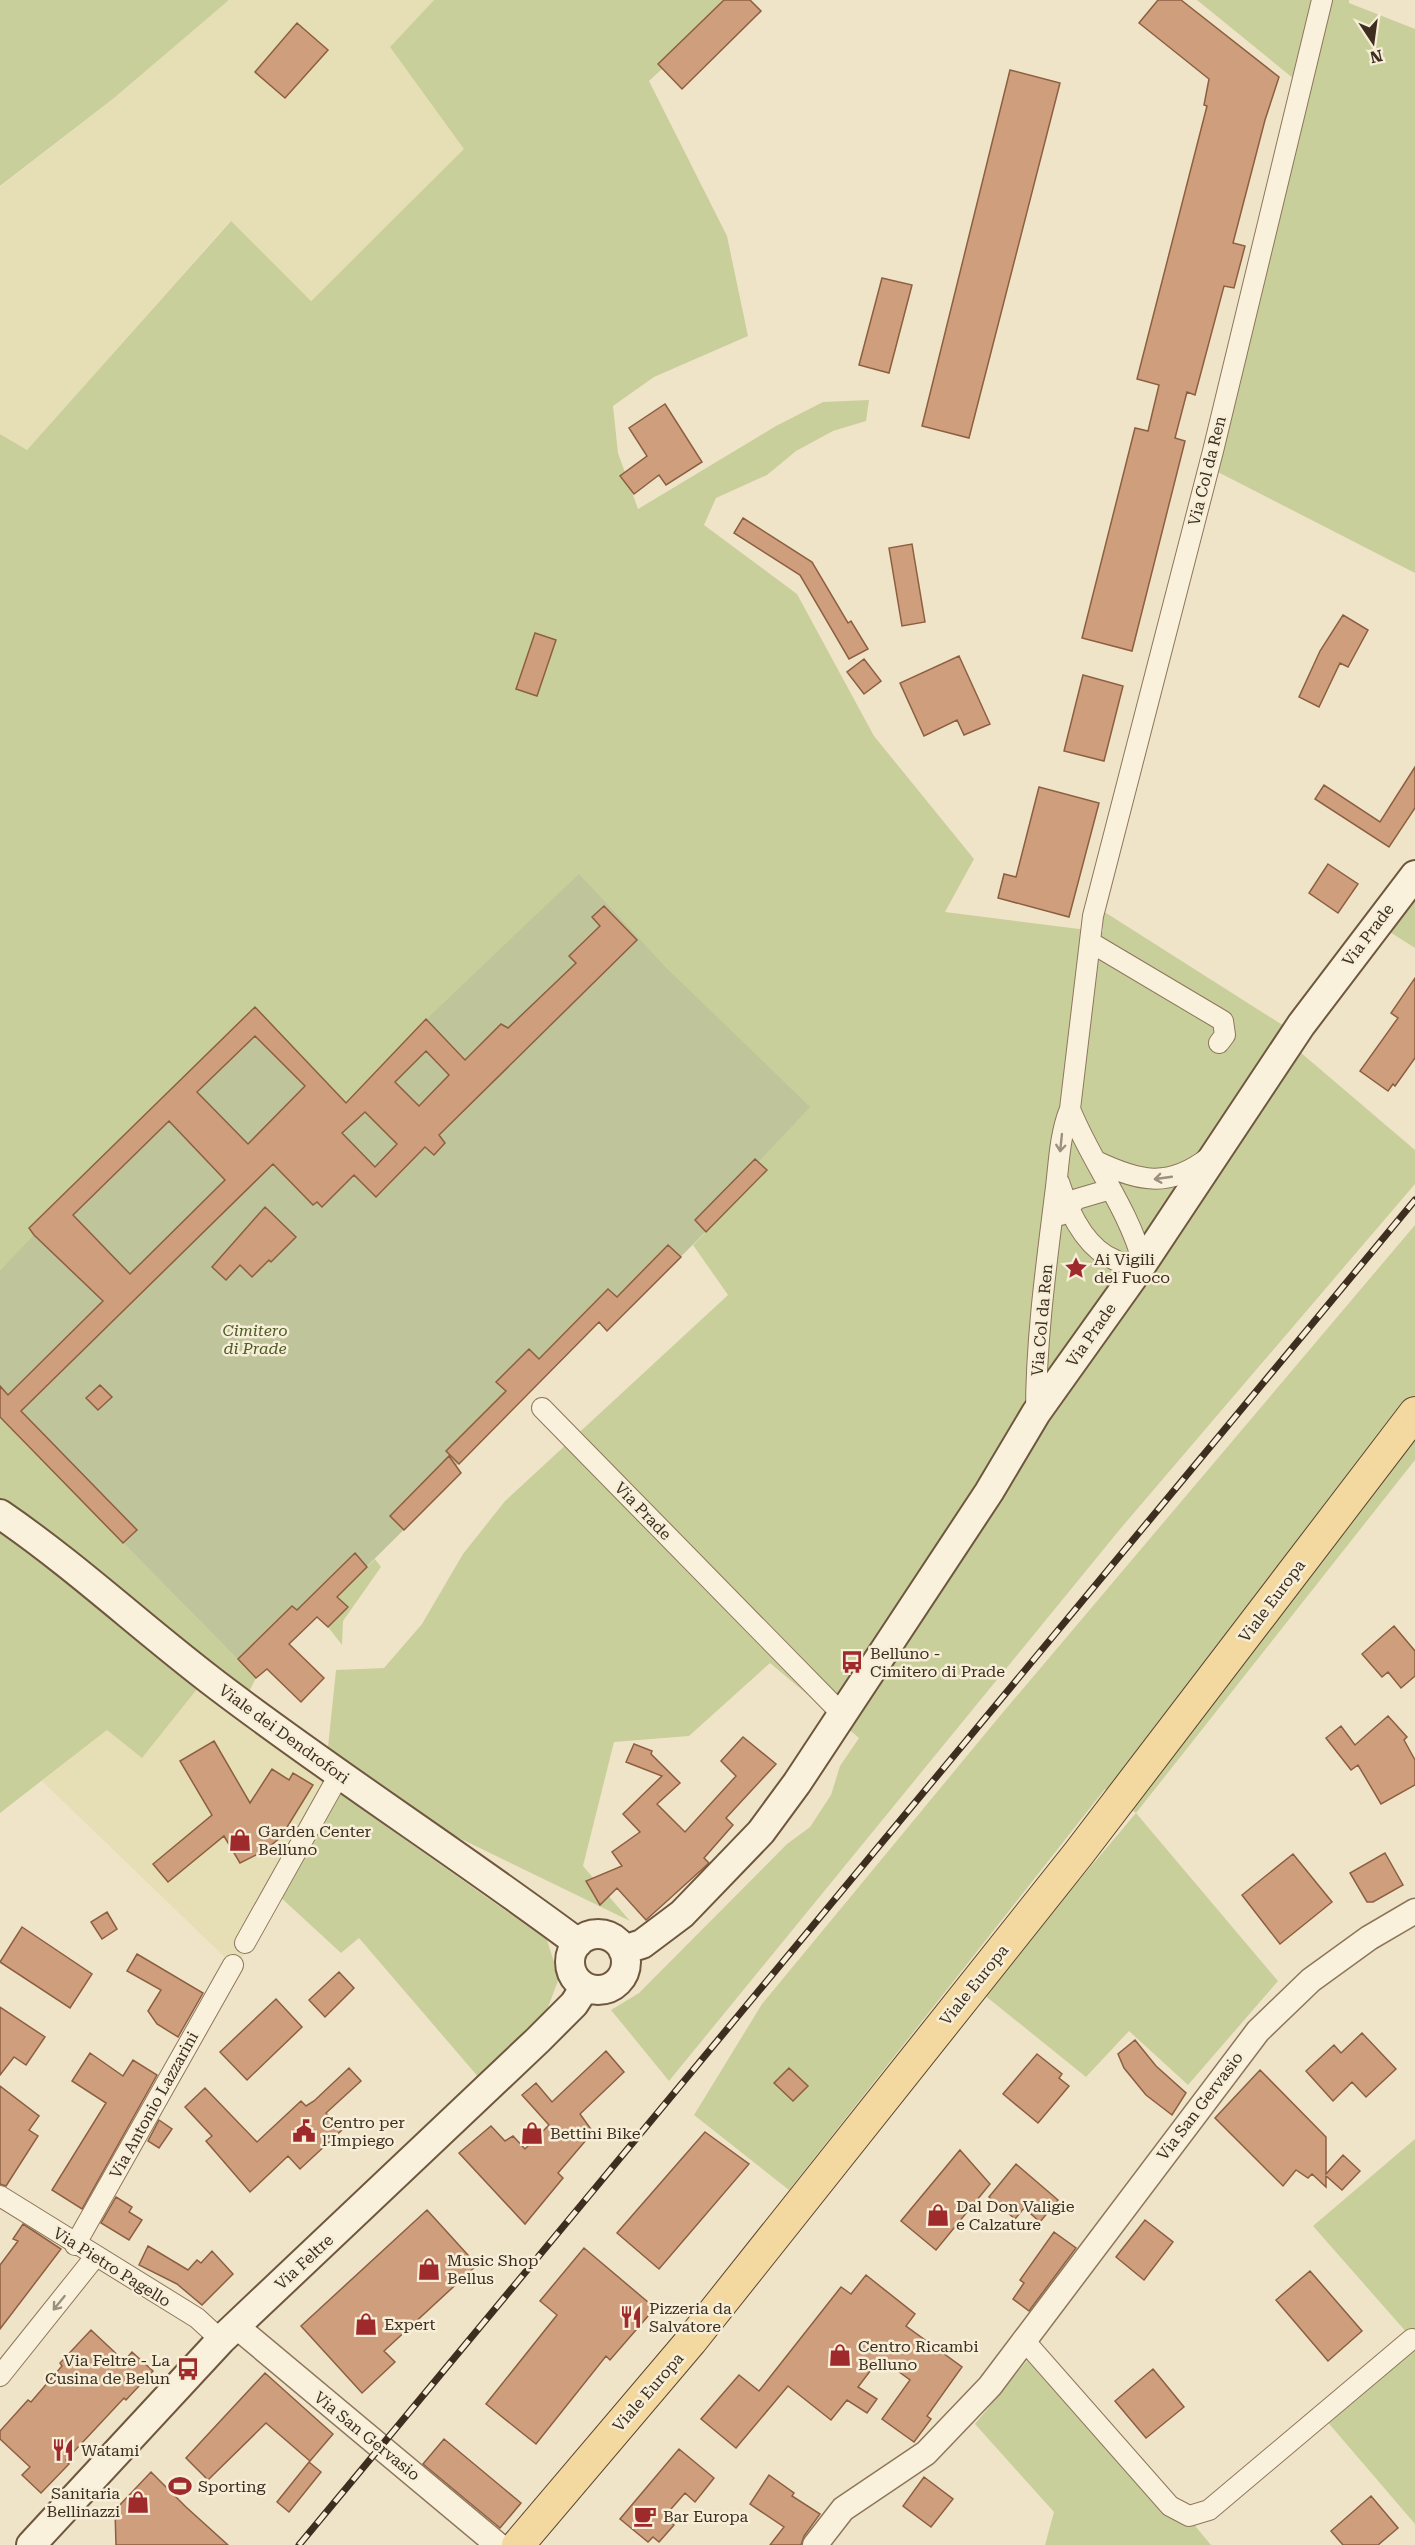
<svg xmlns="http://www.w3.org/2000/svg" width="1415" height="2545" font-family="'Roboto Serif',serif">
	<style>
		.farmland { fill: #e6deb5 }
		.green { fill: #c9cf9b }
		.cemetery { fill: #bfc49a }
		.building { fill: #cf9f7d; stroke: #8d5f41; stroke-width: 1.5; fill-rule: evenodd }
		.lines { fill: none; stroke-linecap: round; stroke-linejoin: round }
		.minor-casing { stroke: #8d765c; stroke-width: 22 }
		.tertiary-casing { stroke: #8d765c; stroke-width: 27 }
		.secondary-casing { stroke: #6f573f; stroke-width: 32 }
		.primary-casing { stroke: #5b4430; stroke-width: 34 }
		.minor { stroke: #faf1dc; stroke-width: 20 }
		.tertiary { stroke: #faf1dc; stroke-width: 24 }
		.secondary { stroke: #faf1dc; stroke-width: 28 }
		.primary { stroke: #f3d9a0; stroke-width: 32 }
		.rail-casing { stroke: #3d2e20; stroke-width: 7 }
		.rail { stroke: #f7eed8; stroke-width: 4.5; stroke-dasharray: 14; stroke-linecap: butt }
		.oneway { stroke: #9c907e }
		.labels { text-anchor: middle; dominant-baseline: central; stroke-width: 5; stroke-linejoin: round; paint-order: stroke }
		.street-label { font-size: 16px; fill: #3d2e20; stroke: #f7eed8 }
		.poi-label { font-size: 16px; fill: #3d2e20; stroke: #f7eed8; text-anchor: start }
		.park-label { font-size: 16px; font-style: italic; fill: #4d5a26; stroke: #f7eed8 }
	</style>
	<rect width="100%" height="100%" fill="#f0e4c8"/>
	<!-- farmland -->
	<path class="farmland" d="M229,0h205l-44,47 75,102 -155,152 -80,-80 -203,229 -27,-16v-247l114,-89z
		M213,1669l131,113 -108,186 -194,-187 65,-51 35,27z"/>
	<!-- green -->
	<path class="green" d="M0,0h229l-115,98 -114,88z
		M434,0h303l-88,81 78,155 21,100 -94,41 -41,29 5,47 20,56 138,-83 47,-24 46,-2 -3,21 -33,10 -37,20 -29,24 -51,23 -12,27 93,69 77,142 100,123 -29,53 158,20v-21l203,129 -6,12 115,98v34l-294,344 -452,553 -58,-71 28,-17 148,-149 23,-17 21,-32 9,-29 19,-28 -89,-75 -81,73 -75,6 -31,124 47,55 -286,-139 -18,-16 10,-96 48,-2 38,-44 41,-70 42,-53 223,-206 -35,-50 74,-74 -8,-9 50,-55 -143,-140 -87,-92 -153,144 -79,83 -15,-14 -296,146 -36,36v-836l27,16 204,-229 80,80 153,-152 -74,-102z
		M1197,0h152v3l66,26v544l-205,-105 84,-389z
		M1415,895v53l-30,-19z
		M1415,1225v235l-279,353 142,168 -90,104 -59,-54 -43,46 -103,-83 153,-181 -31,-24 -316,401 -95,-75 68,-111 237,-287z
		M0,1418l256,260 -9,18 -34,-27 -71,89 -35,-28 -107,83z
		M375,1559l6,8 -38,54 -1,24 -14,-18 20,-20 -11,-10z
		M335,1790l212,150 12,38 -19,51 -60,50 -121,-141 -18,15 -63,-58z
		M1415,2139v203l-102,-116z
		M1415,2343v181l-90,-105z
		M1031,2356l163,164 2,7 15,18h-166l9,-33 -79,-88z"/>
	<!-- cemetery -->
	<path class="cemetery" d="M579,874l87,93 144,140 -51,55 8,8 -160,161 -8,-9 -143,144 5,7 -124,123 11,11 -20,20 -11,-10 -9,8 -8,-7 -28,47 -16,13 -256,-260v-148l255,-263 92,95 79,-83z"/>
	<!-- building -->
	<path class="building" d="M724,0h26l11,11 -79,78 -24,-25z
		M1158,0h23l98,77 -14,43 -32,123 12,3 -11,42 -10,-2 -29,109 -8,-3 -12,46 10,3 -53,210 -50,-13 53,-210 13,3 11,-46 -22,-6 70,-273 -3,-1 5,-26 -70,-56z
		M297,23l31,27 -43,48 -30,-26z
		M1010,70l50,13 -91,355 -47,-12z
		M882,278l30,7 -23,88 -30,-8z
		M665,404l37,58 -36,23 -7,-10 -25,19 -14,-18 27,-20 -18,-28z
		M743,518l69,44 36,61 3,-2 17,28 -19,10 -49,-84 -66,-42z
		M912,544l13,78 -23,4 -13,-78z
		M1343,615l25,15 -20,37 -8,-4 -21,44 -20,-10 21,-46z
		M535,633l21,7 -19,56 -21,-7z
		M959,656l31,68 -26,11 -7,-15 -33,16 -24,-53z
		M864,659l17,22 -17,13 -17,-22z
		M1083,675l40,11 -19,75 -40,-10z
		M1415,767v41l-26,39 -74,-48 9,-14 56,37z
		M1039,787l60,16 -30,114 -71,-19 6,-24 12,3z
		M1328,864l30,20 -20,29 -29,-20z
		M604,906l33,34 -198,195 6,8 -11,12 -9,-8 -49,50 -22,-22 -32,32 -5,-5 -4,3 -40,-41 -252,247 116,119 -14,13 -123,-126v-31l8,9 95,-94 -69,-66 -5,-7 226,-221 91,96 80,-84 39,41 36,-36 7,4 68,-65 -7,-7 31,-30 -8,-9zM255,1036l50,50 -57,58 -51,-52zM426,1051l23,24 -30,31 -24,-24zM365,1112l32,32 -22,23 -33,-34zM169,1121l56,59 -95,94 -57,-59z
		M1415,978v80l-20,28 -2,-2 -5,7 -28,-20 38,-53 -7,-5z
		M755,1159l12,11 -61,62 -11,-12z
		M265,1207l31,30 -25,25 -2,-2 -17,17 -12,-12 -14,15 -14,-13z
		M668,1245l13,12 -74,74 -8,-9 -140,142 -13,-13 60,-60 -10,-9 33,-33 10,10 69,-70 9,8z
		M100,1385l12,12 -14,13 -12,-12z
		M449,1456l12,17 -57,57 -14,-14z
		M355,1553l12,14 -30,30 11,10 -20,20 -11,-10 -28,27 35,34 -23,24 -34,-33 -11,9 -18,-19 54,-53 5,4z
		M1394,1626l21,25v25l-14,12 -13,-16 -6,5 -20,-23z
		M1388,1716l19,21 -3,3 11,20v25l-34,19 -23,-39 -7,5 -25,-32 15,-12 14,19z
		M743,1737l33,27 -50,54 7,7 -29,33 5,5 -63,57 -29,-32 -17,17 -14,-24 36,-15 -10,-14 28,-20 -17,-18 39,-38 -36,-14 8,-18 18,7 -1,3 29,29 -23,21 28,28 51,-56 -15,-15z
		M214,1741l36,62 22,-34 17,11 4,-7 20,12 -32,52 -17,14 -24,12 -16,-27 -56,46 -15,-18 59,-49 -32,-54z
		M1385,1853l18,32 -30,17h-6l-17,-29z
		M1293,1854l39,48 -52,42 -38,-49z
		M107,1912l10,17 -15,10 -11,-17z
		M22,1927l70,47 -22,34 -70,-46z
		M137,1954l66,39 -25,44 -21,-13 -9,-13 13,-21 -34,-19z
		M339,1972l15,16 -29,29 -16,-17z
		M276,1999l26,28 -55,53 -27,-28z
		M0,2007l45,30 -19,28 -12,-8 -14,18z
		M1362,2033l34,36 -30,28 -14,-15 -19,19 -27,-30 28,-26 7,8z
		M1135,2040l21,26 30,27 -14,22 -26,-20 -22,-27 -6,-14z
		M606,2051l18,21 -44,42 13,18 -35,41 5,5 -38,46 -66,-71 32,-27 14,15 8,-5 12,13 24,-24 -27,-30 14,-12 16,19z
		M90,2053l33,23 10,-16 24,15 -75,134 -30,-19 54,-87 -34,-22z
		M1037,2054l25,20 -3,4 10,8 -31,37 -35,-29z
		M349,2068l12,13 -35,32 16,17 -42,39 -12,-13 -38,36 -44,-51 6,-5 -27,-29 20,-19 52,54 44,-41 5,5 8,-5z
		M789,2068l19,18 -15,15 -19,-18z
		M1260,2070l66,67v37l17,-19 17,16 -18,19 -16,-14v11l-14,-13 -4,4 -12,-8 -13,16 -68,-68z
		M0,2086l39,30 -10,14 9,6 -32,50 -6,-2z
		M159,2120l13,9 -13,19 -11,-7z
		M705,2132l44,32 -90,105 -42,-36z
		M960,2150l30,34 -54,66 -35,-29z
		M1016,2164l42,36 -18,22 -16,-14 -9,11 -26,-22z
		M116,2197l16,10 -3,5 13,8 -13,20 -28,-17z
		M427,2210l50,55 -93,86 11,11 -33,31 -61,-67z
		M1145,2220l28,22 -29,38 -28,-23z
		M23,2224l38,25 -61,80v-64l18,-24 -5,-2z
		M1054,2232l22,16 -47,63 -16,-12 11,-16 -4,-3z
		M148,2246l40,24 9,-10 4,3 11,-12 21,23 -31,31 -25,-21 -38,-19z
		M584,2248l71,60 -45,52 -4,-4 -70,88 -50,-40 71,-89 -17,-14z
		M1310,2271l52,60 -34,30 -52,-61z
		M866,2275l49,39 -9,12 56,41 -35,49 4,3 -17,23 -32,-23 28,-39 -30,-22 -22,29 19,12 -10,14 -20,-13 -16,20 -43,-34 -52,62 -35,-29 38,-44 20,16 82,-104 10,7z
		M91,2330l33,31 8,-9 21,19 -27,29 -2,-2 -58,62 3,4 -28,29 -19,-18 8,-8 -30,-28v-8l28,-31 3,2 31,-36 -2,-3z
		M1153,2369l31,38 -38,31 -31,-37z
		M265,2373l68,61 -23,27 -44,-38 -58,57 -22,-22z
		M444,2439l77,64 -21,25 -77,-64z
		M679,2449l35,29 -19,24 -10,-9 -21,24 10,8 -15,17 -6,-5 -5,5 -28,-23z
		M309,2462l12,10 -32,40 -12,-10z
		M151,2472l35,35 42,38h-112l-1,-35z
		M769,2475l25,18 -2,3 28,18 -16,22 -3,9h-31l14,-18 -34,-23z
		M924,2477l29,22 -22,28 -28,-21z
		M1371,2496l27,32 -20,17h-35l-12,-14z"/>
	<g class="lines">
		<!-- minor casing -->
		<g class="minor-casing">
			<path id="minor" d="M1090,942l133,79 2,14 -6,8
				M1096,1161c42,20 72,28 112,-3
				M1059,1182c9,28 26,66 56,78 8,4 19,2 28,3 -15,-56 -52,-101 -73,-154
				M1061,1215l16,-16 34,-10
				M542,1408l302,308
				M1036,1413c0,-73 10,-146 19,-218 4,-29 4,-59 15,-86l23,-193 120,-465 109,-451
				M245,1943l94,-168
				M0,2196l197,122 24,22
				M75,2245l158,-280
				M1023,2339l147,167 19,10 20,-6 203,-171
				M0,2376l95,-119"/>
		</g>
		<!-- tertiary casing -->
		<g class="tertiary-casing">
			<path id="tertiary" d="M236,2326l262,219
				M815,2545l28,-36 83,-56 64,-67 268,-355 53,-51 58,-42 46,-27"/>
		</g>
		<!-- secondary casing -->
		<g class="secondary-casing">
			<path id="secondary" d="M0,1514c76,52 144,116 218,172 117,89 242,169 360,257
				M570 1962a28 28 0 1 1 56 0a28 28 0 1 1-56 0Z
				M623,1950l19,-6 40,-30 79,-82 36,-49 192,-291 47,-79 107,-150 158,-238 114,-150
				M31,2545l190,-205 317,-300 36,-36 11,-17"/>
		</g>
		<!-- primary casing -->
		<g class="primary-casing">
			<path id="primary" d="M518,2545l173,-204 388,-488 336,-440"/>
		</g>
		<!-- minor -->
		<use href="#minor" class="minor"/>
		<!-- tertiary -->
		<use href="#tertiary" class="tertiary"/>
		<!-- secondary -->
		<use href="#secondary" class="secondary"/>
		<!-- primary -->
		<use href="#primary" class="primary"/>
		<!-- rail casing -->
		<g class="rail-casing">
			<path id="rail" d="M299,2545l1116,-1345"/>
		</g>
		<!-- rail -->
		<use href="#rail" class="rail"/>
	</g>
	<!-- one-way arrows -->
	<defs><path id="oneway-shaft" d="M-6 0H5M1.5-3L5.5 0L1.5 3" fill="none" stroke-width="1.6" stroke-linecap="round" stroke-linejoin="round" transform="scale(1.5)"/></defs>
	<g class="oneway">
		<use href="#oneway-shaft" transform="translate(1061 1143) rotate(96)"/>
		<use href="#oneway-shaft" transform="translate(1163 1178) rotate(172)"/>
		<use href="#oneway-shaft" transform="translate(59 2303) rotate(129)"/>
	</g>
	<!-- icons -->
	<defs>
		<g id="sight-bare" transform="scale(1.8)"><path d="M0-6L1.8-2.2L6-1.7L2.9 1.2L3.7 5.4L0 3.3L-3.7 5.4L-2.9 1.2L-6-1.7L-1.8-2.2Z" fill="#9e2a2b" stroke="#f7eed8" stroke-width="2.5" paint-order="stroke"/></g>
		<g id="bus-bare" transform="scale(1.8)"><path d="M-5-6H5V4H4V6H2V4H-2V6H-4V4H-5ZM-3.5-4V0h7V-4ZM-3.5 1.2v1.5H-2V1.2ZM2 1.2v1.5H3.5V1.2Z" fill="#9e2a2b" stroke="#f7eed8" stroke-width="2.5" paint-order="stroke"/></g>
		<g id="shop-bare" transform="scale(1.8)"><path d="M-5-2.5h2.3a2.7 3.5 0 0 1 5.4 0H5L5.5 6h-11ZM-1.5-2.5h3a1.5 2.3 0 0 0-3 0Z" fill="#9e2a2b" stroke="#f7eed8" stroke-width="2.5" paint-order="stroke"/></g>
		<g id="civic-bare" transform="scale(1.8)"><path d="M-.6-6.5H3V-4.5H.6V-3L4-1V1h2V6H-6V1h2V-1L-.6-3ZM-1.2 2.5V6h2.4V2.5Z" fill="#9e2a2b" stroke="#f7eed8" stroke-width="2.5" paint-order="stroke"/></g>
		<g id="restaurant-bare" transform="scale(1.8)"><path d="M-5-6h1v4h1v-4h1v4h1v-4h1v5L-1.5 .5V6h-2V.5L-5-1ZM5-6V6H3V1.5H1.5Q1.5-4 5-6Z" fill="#9e2a2b" stroke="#f7eed8" stroke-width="2.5" paint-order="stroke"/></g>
		<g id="stadium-bare" transform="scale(1.8)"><path d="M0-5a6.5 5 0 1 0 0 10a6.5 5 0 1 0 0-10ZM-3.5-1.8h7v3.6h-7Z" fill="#9e2a2b" stroke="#f7eed8" stroke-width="2.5" paint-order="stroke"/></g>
		<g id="cafe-bare" transform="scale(1.8)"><path d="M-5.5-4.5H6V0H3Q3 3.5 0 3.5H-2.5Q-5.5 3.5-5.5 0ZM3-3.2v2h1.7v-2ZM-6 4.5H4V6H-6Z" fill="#9e2a2b" stroke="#f7eed8" stroke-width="2.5" paint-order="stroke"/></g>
	</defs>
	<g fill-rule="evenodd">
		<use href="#sight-bare" x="1076" y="1268"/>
		<use href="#bus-bare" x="852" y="1662"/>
		<use href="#shop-bare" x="240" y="1840"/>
		<use href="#civic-bare" x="304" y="2131"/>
		<use href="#shop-bare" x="532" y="2133"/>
		<use href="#shop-bare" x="938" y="2215"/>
		<use href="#shop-bare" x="429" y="2269"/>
		<use href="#restaurant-bare" x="631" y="2317"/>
		<use href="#shop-bare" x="366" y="2324"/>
		<use href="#shop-bare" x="840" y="2355"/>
		<use href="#bus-bare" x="188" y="2369"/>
		<use href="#restaurant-bare" x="63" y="2450"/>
		<use href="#stadium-bare" x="180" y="2486"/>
		<use href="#shop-bare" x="138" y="2502"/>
		<use href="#cafe-bare" x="645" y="2516"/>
	</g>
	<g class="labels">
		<!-- street labels -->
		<g class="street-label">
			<text transform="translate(1207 471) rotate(-76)">Via Col da Ren</text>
			<text transform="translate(1368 935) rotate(-53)">Via Prade</text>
			<text transform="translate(1042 1320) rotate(-85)">Via Col da Ren</text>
			<text transform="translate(1091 1335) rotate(-55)">Via Prade</text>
			<text transform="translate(643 1511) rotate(46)">Via Prade</text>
			<text transform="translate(1272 1601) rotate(-53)">Viale Europa</text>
			<text transform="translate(284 1734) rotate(36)">Viale dei Dendrofori</text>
			<text transform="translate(974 1985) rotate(-51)">Viale Europa</text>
			<text transform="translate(154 2105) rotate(-61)">Via Antonio Lazzarini</text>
			<text transform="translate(1200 2106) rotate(-53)">Via San Gervasio</text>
			<text transform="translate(304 2262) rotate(-43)">Via Feltre</text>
			<text transform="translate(112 2267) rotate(32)">Via Pietro Pagello</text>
			<text transform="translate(648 2392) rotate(-49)">Viale Europa</text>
			<text transform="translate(367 2436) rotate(39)">Via San Gervasio</text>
		</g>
		<!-- poi labels -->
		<g class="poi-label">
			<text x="1094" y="1259">Ai Vigili<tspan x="1094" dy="18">del Fuoco</tspan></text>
			<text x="870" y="1653">Belluno -<tspan x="870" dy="18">Cimitero di Prade</tspan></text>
			<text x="258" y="1831">Garden Center<tspan x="258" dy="18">Belluno</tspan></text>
			<text x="322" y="2122">Centro per<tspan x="322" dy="18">l'Impiego</tspan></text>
			<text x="550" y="2133">Bettini Bike</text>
			<text x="956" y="2206">Dal Don Valigie<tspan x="956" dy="18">e Calzature</tspan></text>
			<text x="447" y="2260">Music Shop<tspan x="447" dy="18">Bellus</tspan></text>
			<text x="649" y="2308">Pizzeria da<tspan x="649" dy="18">Salvatore</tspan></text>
			<text x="384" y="2324">Expert</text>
			<text x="858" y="2346">Centro Ricambi<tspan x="858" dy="18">Belluno</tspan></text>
			<text x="170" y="2360" text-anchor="end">Via Feltre - La<tspan x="170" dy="18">Cusina de Belun</tspan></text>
			<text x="81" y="2450">Watami</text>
			<text x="198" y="2486">Sporting</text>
			<text x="120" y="2493" text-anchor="end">Sanitaria<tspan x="120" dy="18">Bellinazzi</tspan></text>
			<text x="663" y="2516">Bar Europa</text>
		</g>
		<!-- park labels -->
		<g class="park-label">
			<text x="255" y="1330">Cimitero<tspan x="255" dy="18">di Prade</tspan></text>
		</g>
	</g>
	<!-- north arrow -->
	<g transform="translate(1373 42) rotate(167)" stroke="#f7eed8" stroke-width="4.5" paint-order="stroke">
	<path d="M0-4.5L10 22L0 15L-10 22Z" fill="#3d2e20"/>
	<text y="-9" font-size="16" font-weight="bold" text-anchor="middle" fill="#3d2e20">N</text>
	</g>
</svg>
